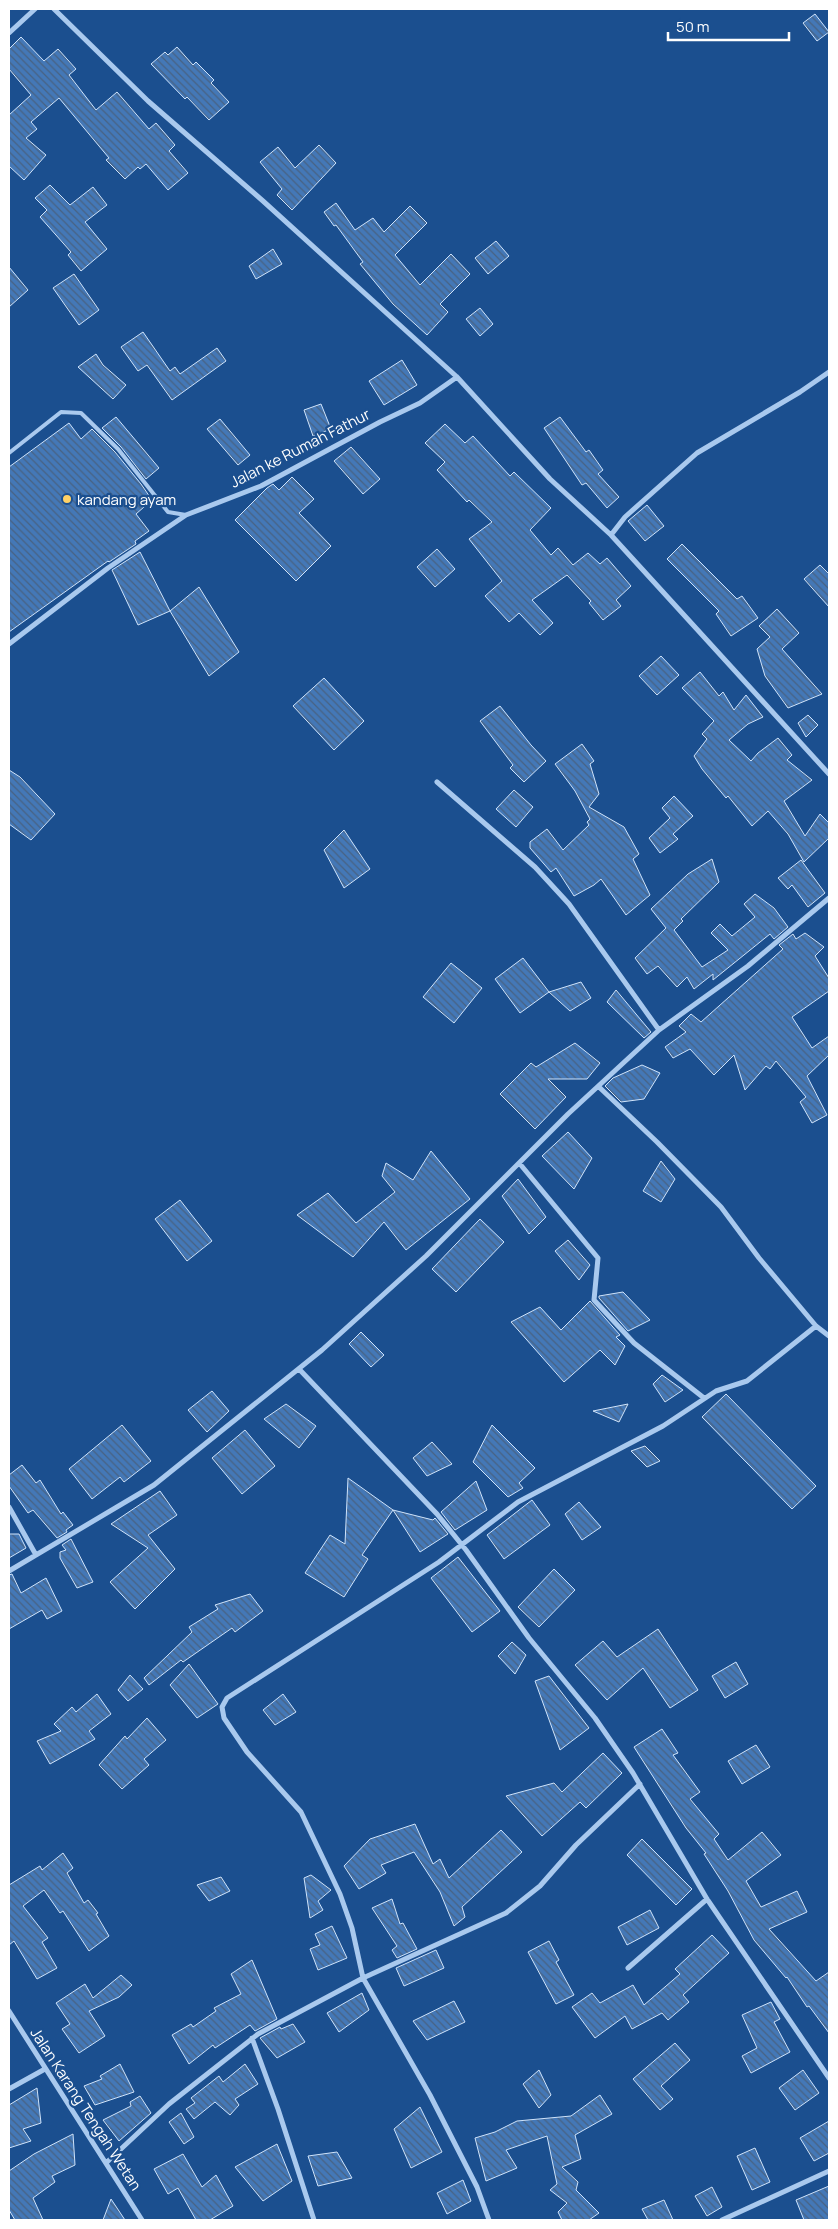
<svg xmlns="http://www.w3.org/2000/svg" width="838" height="2229" font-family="Manrope,sans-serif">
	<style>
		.building { fill: url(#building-back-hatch); stroke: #cfe3fa }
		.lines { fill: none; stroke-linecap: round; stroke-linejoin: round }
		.service { stroke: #a9c9ee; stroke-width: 4 }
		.minor { stroke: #a9c9ee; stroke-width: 5 }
		.poi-dot { fill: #ffd166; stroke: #1b4f8f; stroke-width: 2 }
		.labels { text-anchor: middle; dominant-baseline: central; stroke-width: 4.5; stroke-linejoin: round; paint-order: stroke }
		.street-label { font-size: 15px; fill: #fff; stroke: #1b4f8f }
		.poi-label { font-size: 15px; fill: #fff; stroke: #1b4f8f; text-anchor: start }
	</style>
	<defs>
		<pattern id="building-back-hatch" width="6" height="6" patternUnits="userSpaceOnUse" patternTransform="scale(1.25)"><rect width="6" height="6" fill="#4478b7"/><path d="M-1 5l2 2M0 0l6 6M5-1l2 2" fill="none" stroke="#486282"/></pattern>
	</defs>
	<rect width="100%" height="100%" fill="#1b4f8f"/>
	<!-- building -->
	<path class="building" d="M815,14l14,18 -12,9 -14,-18z
		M21,37l23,24 14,-12 18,20 -7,6 27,35 21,-18 32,37 7,-6 19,22 -6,6 19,22 -20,17 -22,-26 -6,5 -2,-2 -13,12 -19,-19 3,-2 -50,-60 -28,24 6,7 -11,9 20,17 -22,25 -15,-14v-51l22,-20 -22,-26v-20z
		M177,47l16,18 3,-3 18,18 -3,3 18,19 -20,18 -22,-23 -2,2 -34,-35 14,-12 3,3z
		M319,145l17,18 -44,47 -15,-15 5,-6 -22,-27 18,-15 17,21z
		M50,185l20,20 23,-18 14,18 -22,17 22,27 -26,22 -13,-16 3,-3 -31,-35 7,-7 -12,-12z
		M336,203l19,27 18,-12 11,14 26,-26 17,17 -32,32 25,30 31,-31 19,20 -30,30 8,8 -21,23 -34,-31 -33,-40 3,-2 -27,-37 -2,1 -10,-14z
		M496,241l13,15 -21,18 -13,-16z
		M273,249l9,15 -26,15 -7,-13z
		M9,267l19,23 -19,17z
		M74,274l25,36 -20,15 -26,-37z
		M480,308l13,16 -13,12 -14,-17z
		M143,332l27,39 5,-4 5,7 37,-26 9,13 -54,39 -25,-35 -9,6 -17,-24z
		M96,354l7,11 23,20 -13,14 -35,-32z
		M402,360l15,25 -33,20 -15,-24z
		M321,404l10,25 -18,7 -9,-26z
		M116,417l43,51 -13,11 -25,-32 -19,-19z
		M560,417l26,35 3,-2 14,20 -5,4 21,23 -12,11 -21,-25 -4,2 -38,-57z
		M220,419l30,36 -12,10 -31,-36z
		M69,423l12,16 11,-10 23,23 26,32 11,16 -16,14 13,17 -14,10 1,3 -27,18 -1,-1 -99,71v-165z
		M445,424l20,19 8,-7 37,40 4,-4 37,36 -21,22 21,25 7,-7 15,17 15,-12 12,11 7,-6 24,28 -15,14 5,6 -18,14 -14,-17 2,-2 -24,-26 -35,25 21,23 -13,12 -21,-22 -10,9 -24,-26 17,-15 -33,-42 23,-17 -23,-22 -2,2 -30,-32 8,-8 -20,-19z
		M351,447l29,32 -17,15 -29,-33z
		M292,477l22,22 -15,14 32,33 -35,35 -61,-61 32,-32 6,-4 6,6z
		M647,505l17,21 -19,15 -17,-20z
		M682,544l55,55 5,-3 16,22 -27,18 -15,-22 3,-3 -52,-52z
		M437,549l18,20 -20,18 -18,-20z
		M140,552l30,59 -32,14 -26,-55z
		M820,565l9,9v33l-25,-28z
		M199,587l40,65 -30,24 -39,-65z
		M777,609l22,24 -17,16 40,45 -34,14 -23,-32 -8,-27 13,-12 -11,-11z
		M661,656l18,19 -22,20 -18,-19z
		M700,672l19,24 4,-4 11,18 12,-15 17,22 -15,7 -19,16 22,21 7,-8 20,-15 14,17 -5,5 25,20 -28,21 21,35 15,-22 9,9v15l-25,24 -16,-28 -20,-23 -16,15 -24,-30 -2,2 -24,-29 -8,-13 13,-17 -5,-5 12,-13 -32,-33z
		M324,678l40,43 -30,29 -41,-44z
		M500,706l31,39 15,16 -22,21 -14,-14 3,-3 -33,-44z
		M808,715l10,10 -12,12 -8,-14z
		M582,744l12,17 -4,3 9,30 -10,13 35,20 15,27 -6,5 17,36 -24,20 -25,-36 -7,6 -20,11 -18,-28 -5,4 -21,-24v-6l17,-13 16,21 26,-25 -2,-3 3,-3 -15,-28 -20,-27z
		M9,770l11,7 35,37 -24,26 -22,-16z
		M514,790l19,17 -17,20 -20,-18z
		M674,796l19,20 -20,18 5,5 -18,14 -11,-15 21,-20 -8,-10z
		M344,830l26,39 -26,19 -20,-38z
		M712,859l7,23 -38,37 2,2 -9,9 28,37 26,-17 -17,-17 9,-9 12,12 23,-19 -11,-13 11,-10 19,14 14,19 -14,12 -4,-5 -57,46v-6l-19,15 -7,-12 -10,10 -19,-21 -11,8 -12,-16 31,-30 -15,-19 37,-35z
		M801,860l24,33 -17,14 -16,-22 -4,4 -10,-11z
		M805,933l19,14 -9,9 14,22v13l-37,26 20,31 17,-12v19l-22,21 20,39 -15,8 -12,-21 6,-5 -30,-36 -6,8 -4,-3 -21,24 -11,-35 -20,20 -24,-26 -17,9 -8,-11 21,-15 -7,-6 12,-12 10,8 82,-73 -4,-4 14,-11 3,5z
		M523,958l26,34 -29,21 -25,-34z
		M451,963l31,25 -28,35 -31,-26z
		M581,982l10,16 -21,13 -21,-19z
		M616,990l35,42 -7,6 -37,-36z
		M575,1043l25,20 -13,16h-39l18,18 -31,32 -35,-35 31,-31 5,4z
		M642,1065l18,8 -16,26 -23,3 -16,-16 8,-8z
		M568,1132l24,26 -18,31 -32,-33z
		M431,1151l39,48 -64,51 -22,-28 -31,35 -56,-42 31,-22 28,30 39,-31 -13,-16 4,-13 27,17z
		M661,1161l14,18 -14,23 -18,-11z
		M518,1179l28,38 -17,17 -27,-38z
		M180,1200l32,41 -25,20 -32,-42z
		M480,1219l24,23 -48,50 -24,-23z
		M568,1240l22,25 -11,15 -24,-29z
		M623,1292l27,28 -22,11 -29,-33v-2z
		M590,1301l30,34 -4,2 9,9 -10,19 -15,-15 -36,32 -53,-60 29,-15 21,23z
		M361,1332l23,23 -13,12 -22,-23z
		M662,1375l21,15 -18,12 -12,-18z
		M212,1391l17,20 -22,21 -19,-22z
		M726,1394l90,92 -24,23 -90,-92z
		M286,1404l30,22 -17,22 -35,-29z
		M628,1404l-9,18 -26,-11z
		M122,1425l29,36 -27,21 -4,-5 -28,22 -23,-30z
		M492,1425l43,43 -16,15 4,5 -15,9 -35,-35z
		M245,1430l30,36 -33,28 -30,-36z
		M432,1442l20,22 -25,12 -14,-18z
		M645,1446l15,15 -13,6 -16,-16z
		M22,1465l14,18 4,-3 21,34 2,-2 10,13 -7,5 1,2 -10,6 -24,-28 -5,3 -19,-27v-11z
		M348,1478l45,32 -31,45 6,4 -24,38 -39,-24 25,-38 15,9z
		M476,1481l11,29 -32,20 -14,-18z
		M160,1491l17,24 -29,20 27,34 -40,40 -25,-27 38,-34 -37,-24z
		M532,1500l18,25 -46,34 -17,-24z
		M579,1502l22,25 -19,13 -17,-26z
		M393,1510l40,10 2,-2 13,16 -28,18z
		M9,1534h10l7,14 -17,10z
		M71,1539l22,43 -16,6 -17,-30v-6l6,-2 -4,-5z
		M458,1557l42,54 -28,21 -41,-54z
		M554,1569l21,21 -36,37 -21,-20z
		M12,1574l9,19 25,-15 16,33 -15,8 -5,-9 -33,19v-54z
		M250,1594l13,17 -28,21 -3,-4 -49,34 -2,-2 -32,25 -5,-7 48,-46 -3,-5 29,-18 -3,-4z
		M658,1629l40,61 -28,18 -27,-40 -36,32 -32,-35 28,-24 14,16z
		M512,1642l14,13 -11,19 -17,-18z
		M736,1662l12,22 -23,14 -13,-22z
		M189,1664l29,40 -21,14 -27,-33z
		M130,1675l13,14 -15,12 -10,-11z
		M549,1676l40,52 -29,22 -25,-69z
		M97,1694l14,20 -22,17 6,8 -45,25 -13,-23 24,-10 -7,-7 18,-17 4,5z
		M283,1694l13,18 -21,13 -12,-15z
		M147,1718l19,22 -22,19 5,6 -27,24 -23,-24 26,-29 2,3z
		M662,1729l16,24 -5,2 27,37 -10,7 29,35 -5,5 14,21 34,-28 19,23 -35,26 15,26 36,-16 10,21 -38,17 47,52 13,-9v61l-20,-27 -2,1 -20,-30 -1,1 -32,-38 -26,-49 -24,-37 2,-1 -20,-25 -52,-81z
		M756,1745l14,22 -28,17 -14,-23z
		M603,1753l19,20 -36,35 -6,-6 -38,34 -36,-40 48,-13 8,9z
		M415,1824l18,40 7,-5 9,19 52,-48 21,22 -60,55 3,10 -11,9 -14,-34 -26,-40 -33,13 5,8 -27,16 -15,-23 26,-27z
		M642,1839l50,50 -16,16 -49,-50z
		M63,1853l10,15 -6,5 17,30 4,-3 10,13 -2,1 13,22 -20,15 -26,-40 -3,2 -16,-23 -21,16 25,32 -6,4 15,26 -20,11 -23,-38 -5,4v-60l31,-19 2,4z
		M311,1875l20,15 -13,11 5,9 -13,8 -6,-40z
		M221,1877l9,14 -21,10 -12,-16z
		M392,1899l8,25 3,-1 14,26 -20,9 -5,-8 5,-4 -25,-38z
		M650,1910l9,18 -32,17 -9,-18z
		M332,1926l15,32 -29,12 -8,-21 10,-4 -5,-11z
		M712,1935l17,18 -46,42 6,7 -21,18 -6,-7 -30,16 -7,-13 -30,22 -23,-31 20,-14 8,10 33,-18 11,20 36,-31 -5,-5z
		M549,1941l10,19 -3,2 18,33 -18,9 -28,-52z
		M436,1950l8,18 -40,18 -8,-18z
		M252,1960l25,59 -22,12 -5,-6 -35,23 -2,-3 -24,19 -17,-29 19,-11 2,3 23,-16 -2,-3 27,-14 -10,-20z
		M121,1975l11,10 -13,12 -30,14 16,25 -26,17 -17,-24 8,-5 -14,-21 29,-19 8,14z
		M362,1993l7,17 -30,22 -12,-19z
		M454,2001l11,21 -38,18 -14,-19z
		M771,2002l9,17 -6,3 16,30 -39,21 -9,-17 15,-8 -15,-33z
		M293,2024l12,18 -28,16 -17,-20 20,-11 1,2z
		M675,2043l15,17 -29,26 12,13 -13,11 -27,-31z
		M120,2064l14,28 -39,13 -11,-19 18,-7 -2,-3z
		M245,2064l13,20 -23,15 4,6 -9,10 -15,-13 -21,17 -8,-10 9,-6 -4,-5 28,-22 4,6z
		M539,2070l12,25 -12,13 -16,-24z
		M803,2070l16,23 -24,17 -16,-22z
		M37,2088l4,35 -18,6 8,12 -22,7v-43z
		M600,2095l12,19 -37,21 6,24 -19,8 16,15 -2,8 23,23 -10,7h-27l-4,-8 9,-9 -17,-13 7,-6 -10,-48 -41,14 11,18 -31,13 -11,-43 20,-6 22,-11 54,-5z
		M140,2096l11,17 -32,28 -16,-21 28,-14 -1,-4z
		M420,2107l22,45 -31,16 -17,-39z
		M181,2113l13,24 -10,7 -15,-22z
		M829,2121v32l-15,8 -14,-23z
		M73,2134l2,31 -23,11 3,6 -22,16 10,22h-28l-6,-10v-39l25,-17z
		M277,2144l15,37 -29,20 -28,-34z
		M755,2148l15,34 -18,8 -15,-34z
		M337,2152l15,26 -34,8 -10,-30z
		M183,2154l19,33 14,-12 17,31 -23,14h-14l-18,-32 -10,6 -14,-25z
		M463,2180l8,21 -24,13 -10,-21z
		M829,2186v34h-25l-8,-20z
		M712,2187l10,20 -15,9 -12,-20z
		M111,2199l14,21h-22z
		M664,2200l9,20h-25l-6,-11z"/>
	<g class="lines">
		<!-- service -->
		<path class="service" d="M9,453l52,-41 20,1 37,36 50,63 18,3"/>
		<!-- minor -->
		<path class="minor" d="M54,9l94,92 115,100 194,176 93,102 61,56 218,239
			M9,33l26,-24
			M611,535l14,-18 72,-64 103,-61 29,-20
			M9,644l99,-76 78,-53 75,-29 119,-64 40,-19 37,-26
			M437,782l98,85 34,37 90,126
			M599,1087l58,55 64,65 38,51 57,68 13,10
			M520,1164l78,94 -4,42 40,43 70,55
			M299,1369l138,145 29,36 63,88 66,80 38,55 74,126 122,179
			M9,1507l27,48
			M9,1571l145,-86 168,-135 104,-94 142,-142 91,-84 89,-64 81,-68
			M628,1968l79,-69
			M9,2011l133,209
			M252,2038l26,71 36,111
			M9,2089l36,-20
			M106,2163l63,-59 89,-70 105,-56 143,-65 34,-27 36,-41 64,-61
			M489,2220l-12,-33 -47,-92 -67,-117 -11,-50 -12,-34 -39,-82 -54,-60 -23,-34 -2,-11 5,-9 212,-136 79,-60 145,-76 53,-35 31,-10 69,-55
			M722,2220l107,-49"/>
	</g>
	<!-- markers -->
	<circle class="poi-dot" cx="67" cy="499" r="5"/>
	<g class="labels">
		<!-- street labels -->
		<g class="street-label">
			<text transform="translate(300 448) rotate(-27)">Jalan ke Rumah Fathur</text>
			<text transform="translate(86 2109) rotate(57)">Jalan Karang Tengah Wetan</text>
		</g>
		<!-- poi labels -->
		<g class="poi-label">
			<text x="77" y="499">kandang ayam</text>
		</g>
	</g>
	<!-- border -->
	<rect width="838" height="2229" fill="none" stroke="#ffffff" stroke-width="20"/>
	<!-- scale -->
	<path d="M668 32v8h121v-8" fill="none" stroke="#ffffff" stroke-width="2.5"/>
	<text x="676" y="32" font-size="15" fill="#ffffff" stroke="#1b4f8f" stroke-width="4" paint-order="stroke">50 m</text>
</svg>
